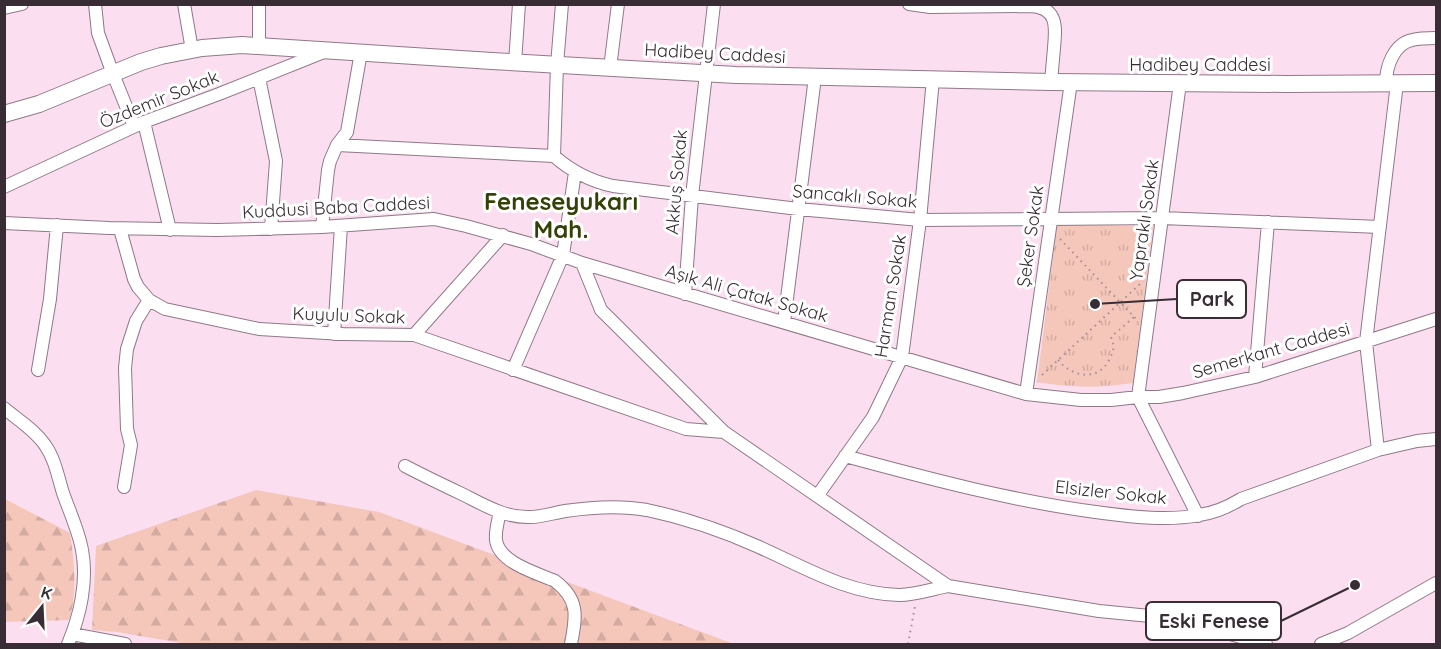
<svg xmlns="http://www.w3.org/2000/svg" width="1441" height="649" font-family="Quicksand,sans-serif">
	<style>
		.grass { fill: url(#grass-tufts) }
		.forest { fill: url(#forest-firs) }
		.lines { fill: none; stroke-linecap: round; stroke-linejoin: round }
		.street-casing { stroke: #907888; stroke-width: 14 }
		.secondary-casing { stroke: #907888; stroke-width: 18 }
		.path { stroke: #a28d9a; stroke-width: 2; stroke-dasharray: 1.5 4.5; stroke-linecap: butt }
		.street { stroke: #fff; stroke-width: 12 }
		.secondary { stroke: #fff; stroke-width: 16 }
		.labels { text-anchor: middle; dominant-baseline: central; stroke-width: 6; stroke-linejoin: round; paint-order: stroke }
		.street-label { font-size: 18px; fill: #382d34; stroke: #fff }
		.district-label { font-size: 24px; font-weight: bold; fill: #344106; stroke: #fff }
		.leader { fill: none; stroke: #382d34; stroke-width: 2 }
		.callout-dot { fill: #382d34; stroke: #fff; stroke-width: 2 }
		.callout { fill: #fff; stroke: #382d34; stroke-width: 2 }
		.callout-label { font-size: 20px; text-anchor: middle; font-weight: bold; fill: #382d34 }
	</style>
	<defs>
		<pattern id="grass-tufts" width="24" height="20" patternUnits="userSpaceOnUse" patternTransform="scale(1.5)"><rect width="24" height="20" fill="#f5c7ba"/><path d="M3 7l-1-3M5 7V3M7 7l1-3M15 17l-1-3M17 17v-4M19 17l1-3" fill="none" stroke="#d3aba0"/></pattern>
		<pattern id="forest-firs" width="22" height="20" patternUnits="userSpaceOnUse" patternTransform="scale(1.5)"><rect width="22" height="20" fill="#f5c7ba"/><path d="M5 1l3.5 6h-7zM16 11l3.5 6h-7z" fill="#d3aba0"/></pattern>
	</defs>
	<rect width="100%" height="100%" fill="#fbdff1"/>
	<!-- grass -->
	<path class="grass" d="M1057,225l96,1 -20,157c-33,5 -63,5 -96,-1z"/>
	<!-- forest -->
	<path class="forest" d="M256,490l123,22 355,132h-547l-70,-12 -25,-2 4,-84z
		M5,499l65,34c4,28 8,60 -1,87l-64,2z"/>
	<g class="lines">
		<!-- street casing -->
		<g class="street-casing">
			<path id="street" d="M95,4l3,29 15,41 21,52
				M184,4l8,46
				M909,4l21,3 100,-1c28,1 26,21 24,42 -1,11 -2,23 -3,34
				M4,8l18,-4
				M259,45v-41
				M515,63l4,-59
				M610,68l8,-64
				M259,78l17,83 -5,68
				M1180,83l-42,314 60,119
				M1386,83c0,-17 8,-39 26,-43 8,-2 17,-2 24,-2
				M144,122l26,108
				M337,145l217,11c17,15 36,25 59,30l185,23 122,11 242,-2 218,9
				M554,156l3,-91 5,-61
				M4,187l140,-65 75,-28 105,-42
				M4,223l105,5 108,2 105,-3 112,-8 32,7 65,18 51,19 444,131 55,6h30l27,-3h21l24,-4 72,-16 181,-58
				M322,227l6,-57 2,-9 7,-16 10,-13 14,-80
				M120,229l14,50 4,8 11,13 16,9 94,20 84,5 71,1 272,94 38,3
				M582,263l19,47 123,122 224,154 151,25 61,6 45,10 61,17
				M685,294l7,-98 22,-192
				M784,322l31,-245
				M334,334l7,-108
				M414,335l89,-100
				M38,370l12,-71 7,-74
				M513,370l50,-115 12,-83
				M1255,377l13,-155
				M1026,394l45,-312
				M4,408c14,12 31,22 41,37 10,14 13,32 18,48 6,17 16,39 19,57 6,31 -2,66 -14,94
				M1378,450l-12,-108 31,-259
				M845,456c85,23 171,46 258,57 31,4 65,8 96,2 15,-2 29,-8 42,-16l137,-49 39,-9 19,-2
				M405,466c19,10 38,19 57,28 22,11 43,24 68,23 12,0 23,-4 35,-6 27,-4 55,-6 82,-1 38,8 76,21 112,37 45,20 89,47 140,48 16,0 34,-6 49,-9
				M124,487l7,-42 -4,-16 -2,-61 2,-19 9,-28 13,-21
				M818,495l55,-78 29,-60 18,-137 13,-141
				M500,512c-2,9 -5,19 -4,28 3,23 41,33 59,41 25,19 21,36 16,63
				M72,634l53,10
				M1321,644l27,-11 88,-50"/>
		</g>
		<!-- secondary casing -->
		<g class="secondary-casing">
			<path id="secondary" d="M4,114l35,-10 102,-42 20,-6 41,-8 40,-3 250,16 244,14 315,7 235,2 150,-1"/>
		</g>
		<!-- path -->
		<path class="path" d="M1060,239l77,81
			M1058,360c14,17 40,22 51,0 5,-10 6,-13 2,-23l23,-20
			M1042,375l99,-92
			M908,644l7,-38"/>
		<!-- street -->
		<use href="#street" class="street"/>
		<!-- secondary -->
		<use href="#secondary" class="secondary"/>
	</g>
	<g class="labels">
		<!-- street labels -->
		<g class="street-label">
			<text transform="translate(715 53) rotate(3)">Hadibey Caddesi</text>
			<text x="1200" y="64">Hadibey Caddesi</text>
			<text transform="translate(159 99) rotate(-22)">Özdemir Sokak</text>
			<text transform="translate(676 182) rotate(-85)">Akkuş Sokak</text>
			<text transform="translate(855 196) rotate(5)">Sancaklı Sokak</text>
			<text transform="translate(336 207) rotate(-3)">Kuddusi Baba Caddesi</text>
			<text transform="translate(1144 220) rotate(-82)">Yapraklı Sokak</text>
			<text transform="translate(1030 236) rotate(-82)">Şeker Sokak</text>
			<text transform="translate(747 293) rotate(16)">Aşık Ali Çatak Sokak</text>
			<text transform="translate(890 296) rotate(-81)">Harman Sokak</text>
			<text transform="translate(349 315) rotate(2)">Kuyulu Sokak</text>
			<text transform="translate(1271 350) rotate(-16)">Semerkant Caddesi</text>
			<text transform="translate(1111 492) rotate(6)">Elsizler Sokak</text>
		</g>
		<!-- district labels -->
		<g class="district-label">
			<text x="561" y="201">Feneseyukarı<tspan x="561" dy="28">Mah.</tspan></text>
		</g>
	</g>
	<!-- callouts -->
	<path class="leader" d="M1095 304L1177 299M1355 585L1281 621"/>
	<g class="callout-dot">
		<circle cx="1095" cy="304" r="6"/>
		<circle cx="1355" cy="585" r="6"/>
	</g>
	<g class="callout">
		<rect x="1177" y="280" width="69" height="38" rx="6"/>
		<rect x="1146" y="602" width="135" height="38" rx="6"/>
	</g>
	<g class="callout-label">
		<text x="1212" y="306">Park</text>
		<text x="1214" y="628">Eski Fenese</text>
	</g>
	<!-- border -->
	<rect width="1441" height="649" fill="none" stroke="#382d34" stroke-width="12"/>
	<!-- north arrow -->
	<g transform="translate(42 607) rotate(18)" stroke="#ffffff" stroke-width="4.5" paint-order="stroke">
	<path d="M0-4.5L10 22L0 15L-10 22Z" fill="#382d34"/>
	<text y="-9" font-size="16" font-weight="bold" text-anchor="middle" fill="#382d34">K</text>
	</g>
</svg>
